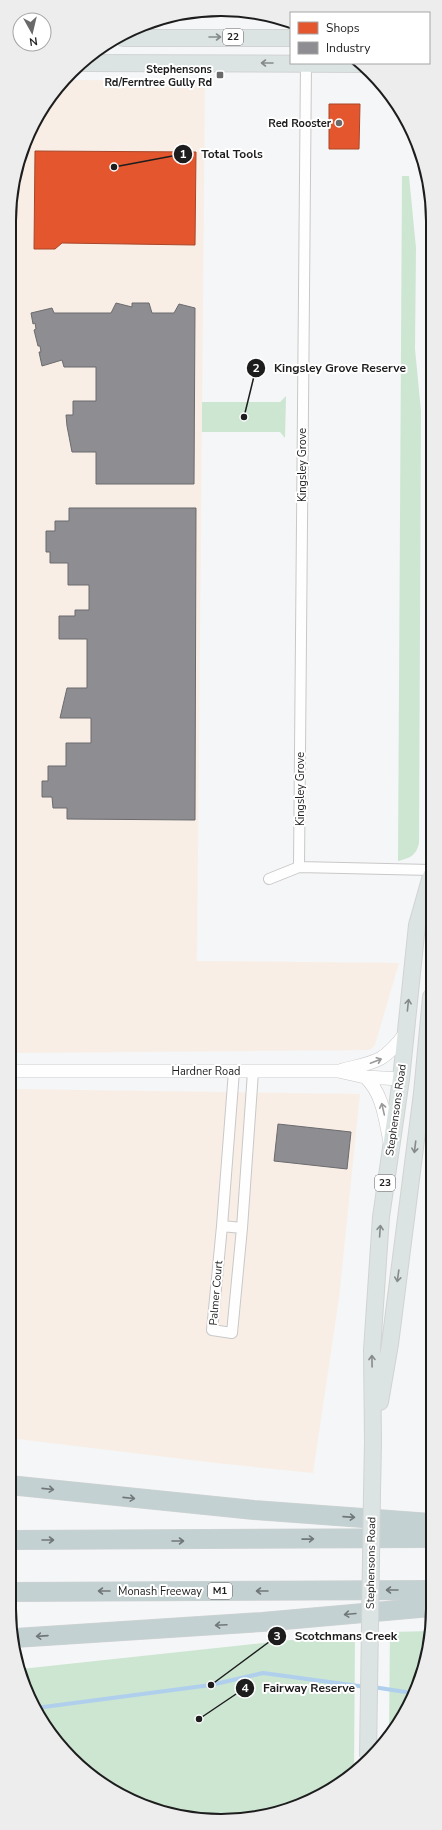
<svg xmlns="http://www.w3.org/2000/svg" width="442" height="1830" font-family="'Nunito Sans',sans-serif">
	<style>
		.industrial { fill: #f8eee5 }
		.green { fill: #cce6d2 }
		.shops { fill: #e4572e; stroke: #a84629 }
		.industry { fill: #8d8d92; stroke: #6b6b6f }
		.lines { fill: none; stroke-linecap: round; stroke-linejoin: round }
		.stream { stroke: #b0cfed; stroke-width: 4 }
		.minor-casing { stroke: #c8c8c9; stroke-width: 12 }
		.tertiary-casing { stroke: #c8c8c9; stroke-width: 14 }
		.primary-casing { stroke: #d2d3d3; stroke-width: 18 }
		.motorway-casing { stroke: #d2d3d3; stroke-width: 20 }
		.minor { stroke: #fefefe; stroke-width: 10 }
		.tertiary { stroke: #fefefe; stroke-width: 13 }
		.primary { stroke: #dbe3e3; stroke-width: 16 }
		.motorway { stroke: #c4d1d2; stroke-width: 19 }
		.primary-bridge-casing { stroke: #d2d3d3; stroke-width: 18; stroke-linecap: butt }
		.primary-bridge { stroke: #dbe3e3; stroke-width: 16 }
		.oneway { stroke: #868a8a }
		.oneway2 { stroke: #999 }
		.oneway3 { stroke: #707778 }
		.poi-dot { fill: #69696a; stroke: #fff; stroke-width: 1.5 }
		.labels { text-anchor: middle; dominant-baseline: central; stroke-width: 4; stroke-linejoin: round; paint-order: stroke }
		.shield { fill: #fff; stroke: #616162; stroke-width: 1 }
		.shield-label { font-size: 10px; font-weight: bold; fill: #1d1d1e }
		.poi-label { font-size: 11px; font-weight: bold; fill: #1d1d1e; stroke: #fff; text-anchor: end }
		.street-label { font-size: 11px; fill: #1d1d1e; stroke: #fff }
		.rim { fill: none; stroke: #1d1d1e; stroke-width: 2 }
		.leader { fill: none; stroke: #1d1d1e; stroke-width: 1.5 }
		.callout-dot { fill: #1d1d1e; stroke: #fff; stroke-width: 1.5 }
		.mark-label { font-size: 12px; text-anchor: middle; font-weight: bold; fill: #fff }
		.callout-label { font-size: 12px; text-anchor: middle; font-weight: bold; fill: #1d1d1e; stroke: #fff; stroke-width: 4; stroke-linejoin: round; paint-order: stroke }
	</style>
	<rect width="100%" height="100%" fill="#f5f6f7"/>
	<!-- industrial -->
	<path class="industrial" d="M68,80l137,1 -8,880 202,2 -24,82 -5,5 -360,3 1,-860 27,-78z
		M10,1089l350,5 -21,204 -26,175 -97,-10 -207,-25z"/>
	<!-- green -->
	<path class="green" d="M402,176h7l7,72 -1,101 6,62 -2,432c-3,13 -9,15 -21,18z
		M286,396l-1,42 -5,-6h-78v-30h78z
		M431,1631v6l-26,78 -16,18 1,-101z
		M355,1633l-1,140 -4,4 -61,33 -82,11 -80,-22 -65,-50 -37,-59 -4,-21z"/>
	<!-- shops -->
	<path class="shops" d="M329,104h31l-1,45h-30z
		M35,151l161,1 -1,93 -133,-2 -7,6h-21z"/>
	<!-- industry -->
	<path class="industry" d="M116,303l16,4v-4h17l3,10h22l5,-9 16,4 -1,176h-98v-32h-24l-5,-26 -1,-11h7v-14h23v-34h-32l-2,-7 -20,6 -3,-14h2l-1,-6h-2l-4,-16 2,-1 -1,-6 -2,1 -2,-11 21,-5 2,5h57z
		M69,508h127l-1,312 -128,-1v-11h-14l-1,-11h-10v-16h6v-15h18v-23h25v-25h-31l7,-30h20v-49h-28v-23h16v-6h14v-25h-21v-22h-18v-11h-4v-21h9v-10h14z
		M278,1124l73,8 -4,37 -73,-8z"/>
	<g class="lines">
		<!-- stream -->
		<path class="stream" d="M373,1687l39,6
			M36,1708l175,-23 52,-12 103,14"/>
		<!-- minor casing -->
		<g class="minor-casing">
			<path id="minor" d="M306,63l-7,804 132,3
				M269,879l30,-12
				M234,1071l-12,155 -10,104 20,3 10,-105 11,-156
				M222,1226l20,2"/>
		</g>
		<!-- tertiary casing -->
		<g class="tertiary-casing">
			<path id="tertiary" d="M342,1070c33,-8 41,-7 63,-36
				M10,1071h328l27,6 36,2
				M365,1077c18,16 20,42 25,65"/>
		</g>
		<!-- primary casing -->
		<g class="primary-casing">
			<path id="primary" d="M123,38h168
				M83,63l278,1
				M380,1402l10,-58 32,-251 9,-96
				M372,1492l1,-50 -1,-92 9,-133 20,-138 16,-154 14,-49"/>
		</g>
		<!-- motorway casing -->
		<g class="motorway-casing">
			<path id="motorway" d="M9,1485l245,25 177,13
				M9,1540l422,-2
				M9,1592l422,-2
				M15,1638l247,-16 169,-15"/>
		</g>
		<!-- minor -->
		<use href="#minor" class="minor"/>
		<!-- tertiary -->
		<use href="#tertiary" class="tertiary"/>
		<!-- primary -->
		<use href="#primary" class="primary"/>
		<!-- motorway -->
		<use href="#motorway" class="motorway"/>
		<!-- primary-bridge casing -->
		<g class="primary-bridge-casing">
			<path id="primary-bridge" d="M368,1757l4,-265"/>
		</g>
		<!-- primary-bridge -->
		<use href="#primary-bridge" class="primary-bridge"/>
	</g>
	<!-- one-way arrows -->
	<defs><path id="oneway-shaft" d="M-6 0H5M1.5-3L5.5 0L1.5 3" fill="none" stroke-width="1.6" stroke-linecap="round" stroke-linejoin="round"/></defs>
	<g class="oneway">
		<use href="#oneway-shaft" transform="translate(215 37)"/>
		<use href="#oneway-shaft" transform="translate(267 63) rotate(-180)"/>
		<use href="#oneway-shaft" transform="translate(408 1005) rotate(-84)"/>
		<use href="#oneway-shaft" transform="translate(415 1147) rotate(97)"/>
		<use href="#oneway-shaft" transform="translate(380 1231) rotate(-86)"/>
		<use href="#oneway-shaft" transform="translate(398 1276) rotate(98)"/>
		<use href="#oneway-shaft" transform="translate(372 1361) rotate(-91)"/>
	</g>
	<g class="oneway2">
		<use href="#oneway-shaft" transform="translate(376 1061) rotate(-21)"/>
		<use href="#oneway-shaft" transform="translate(383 1109) rotate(-103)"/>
	</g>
	<g class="oneway3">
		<use href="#oneway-shaft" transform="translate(48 1489) rotate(6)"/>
		<use href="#oneway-shaft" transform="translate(129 1498) rotate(6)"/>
		<use href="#oneway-shaft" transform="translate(349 1517) rotate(4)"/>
		<use href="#oneway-shaft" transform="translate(308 1539) rotate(-1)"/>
		<use href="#oneway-shaft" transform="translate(48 1540)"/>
		<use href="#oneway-shaft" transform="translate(178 1541)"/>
		<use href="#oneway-shaft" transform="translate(392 1590) rotate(180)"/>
		<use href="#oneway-shaft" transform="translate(104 1591) rotate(180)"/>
		<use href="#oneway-shaft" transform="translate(262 1591) rotate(180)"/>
		<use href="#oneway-shaft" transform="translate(350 1614) rotate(175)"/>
		<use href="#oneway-shaft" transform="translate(221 1625) rotate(177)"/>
		<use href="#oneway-shaft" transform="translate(42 1636) rotate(176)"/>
	</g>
	<!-- markers -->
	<g class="poi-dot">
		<rect x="216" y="71" width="8" height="8" rx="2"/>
		<circle cx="339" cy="123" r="4"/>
	</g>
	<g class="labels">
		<!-- shield labels -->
		<g class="shield">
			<rect x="223" y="29" width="20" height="16" rx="3"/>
			<rect x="375" y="1175" width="20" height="16" rx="3"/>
			<rect x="208" y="1583" width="24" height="16" rx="3"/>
		</g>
		<g class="shield-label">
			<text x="233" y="37">22</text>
			<text x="385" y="1183">23</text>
			<text x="220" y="1591">M1</text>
		</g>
		<!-- poi labels -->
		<g class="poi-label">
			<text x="212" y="69">Stephensons<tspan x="212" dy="13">Rd/Ferntree Gully Rd</tspan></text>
			<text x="331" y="123">Red Rooster</text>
		</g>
		<!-- street labels -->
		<g class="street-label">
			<text transform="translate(302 465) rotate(-90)">Kingsley Grove</text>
			<text transform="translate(300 789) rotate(-90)">Kingsley Grove</text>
			<text x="206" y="1071">Hardner Road</text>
			<text transform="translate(396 1110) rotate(-82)">Stephensons Road</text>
			<text transform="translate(216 1293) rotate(-85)">Palmer Court</text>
			<text transform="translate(371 1563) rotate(-89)">Stephensons Road</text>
			<text x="160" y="1591">Monash Freeway</text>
		</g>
	</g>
	<!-- crop -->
	<path d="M0 0H442V1830H0ZM221 16H221A205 205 0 0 1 426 221V1609A205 205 0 0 1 221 1814H221A205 205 0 0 1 16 1609V221A205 205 0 0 1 221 16Z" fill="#ededed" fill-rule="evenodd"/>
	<path class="rim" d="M221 16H221A205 205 0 0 1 426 221V1609A205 205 0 0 1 221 1814H221A205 205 0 0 1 16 1609V221A205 205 0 0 1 221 16Z"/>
	<!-- callouts -->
	<path class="leader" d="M114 167L183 154M244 417L256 368M211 1685L277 1636M199 1719L245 1688"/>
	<g class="callout-dot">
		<circle cx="114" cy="167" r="4"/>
		<circle cx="244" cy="417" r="4"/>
		<circle cx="211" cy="1685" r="4"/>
		<circle cx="199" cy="1719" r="4"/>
		<circle cx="183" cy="154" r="10"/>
		<circle cx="256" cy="368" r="10"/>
		<circle cx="277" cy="1636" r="10"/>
		<circle cx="245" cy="1688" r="10"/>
	</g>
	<g class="mark-label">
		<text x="183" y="158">1</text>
		<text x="256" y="372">2</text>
		<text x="277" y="1640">3</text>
		<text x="245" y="1692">4</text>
	</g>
	<g class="callout-label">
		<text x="232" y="158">Total Tools</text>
		<text x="340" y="372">Kingsley Grove Reserve</text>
		<text x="346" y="1640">Scotchmans Creek</text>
		<text x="309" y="1692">Fairway Reserve</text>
	</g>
	<!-- legend -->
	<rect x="290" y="12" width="140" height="52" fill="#ffffff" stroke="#a5a5a5"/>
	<rect x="298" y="22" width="20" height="12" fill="#e4572e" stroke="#a5a5a5"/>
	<text x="326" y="32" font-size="12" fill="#1d1d1e">Shops</text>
	<rect x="298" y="42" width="20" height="12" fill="#8d8d92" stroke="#a5a5a5"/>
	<text x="326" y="52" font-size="12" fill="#1d1d1e">Industry</text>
	<!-- north arrow -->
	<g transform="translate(32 32) rotate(172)"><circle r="19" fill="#ffffff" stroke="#a5a5a5"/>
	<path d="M0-3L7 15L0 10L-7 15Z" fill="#69696a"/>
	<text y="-6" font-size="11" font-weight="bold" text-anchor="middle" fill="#1d1d1e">N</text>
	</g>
</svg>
